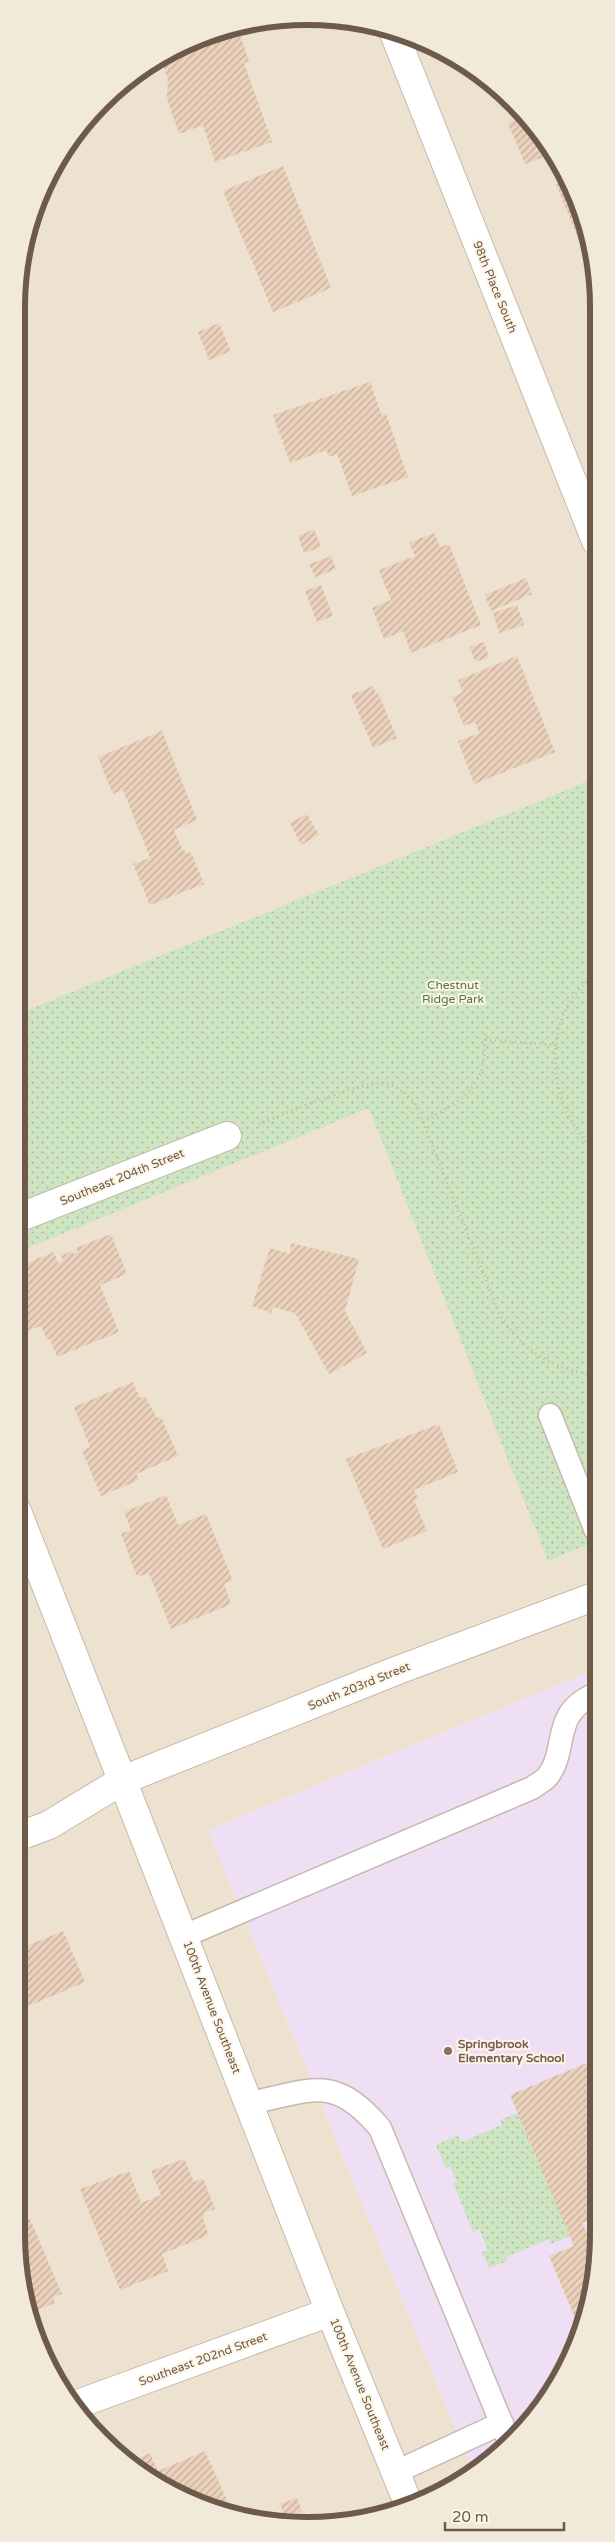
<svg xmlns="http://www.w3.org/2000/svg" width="615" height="2542" font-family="'Varela Round',sans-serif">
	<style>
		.residential { fill: #ede1cf }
		.education { fill: #eedff5 }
		.grass { fill: url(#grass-dots) }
		.building { fill: url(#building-hatch) }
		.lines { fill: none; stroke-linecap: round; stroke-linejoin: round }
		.lane-casing { stroke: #c8b9aa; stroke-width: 25 }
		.street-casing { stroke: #c8b9aa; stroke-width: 30 }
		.path { stroke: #d0b6a0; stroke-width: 3; stroke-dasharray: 1 4; stroke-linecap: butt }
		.lane { stroke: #fff; stroke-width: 22 }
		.street { stroke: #fff; stroke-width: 28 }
		.education-dot { fill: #8d6e63; stroke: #fdf6e7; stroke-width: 2 }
		.labels { text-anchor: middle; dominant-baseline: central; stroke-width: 4; stroke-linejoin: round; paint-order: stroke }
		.street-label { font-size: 12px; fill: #6d5a4b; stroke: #fdf6e7 }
		.park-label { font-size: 12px; fill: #537847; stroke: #fdf6e7 }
		.education-label { font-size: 12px; font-weight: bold; fill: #785e54; stroke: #fdf6e7; text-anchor: start }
		.rim { fill: none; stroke: #6d5a4b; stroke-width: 6 }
	</style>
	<defs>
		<pattern id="grass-dots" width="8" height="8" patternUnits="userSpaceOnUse" patternTransform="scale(1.25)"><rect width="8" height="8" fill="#cee5c2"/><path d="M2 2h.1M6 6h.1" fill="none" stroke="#abbda0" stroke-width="1.8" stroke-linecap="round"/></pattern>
		<pattern id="building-hatch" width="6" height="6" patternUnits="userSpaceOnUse" patternTransform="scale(1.25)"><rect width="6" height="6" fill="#ecd2bc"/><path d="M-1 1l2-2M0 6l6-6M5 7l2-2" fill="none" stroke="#c3ad9b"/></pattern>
	</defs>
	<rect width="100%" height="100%" fill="#f9f1e1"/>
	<!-- residential -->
	<path class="residential" d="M346,19l91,27 77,56 55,77 27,91v1399l-388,161 265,641 -90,45 -95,9 -109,-29 -90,-69 -51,-81 -22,-111 3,-1966 36,-107 75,-86 102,-50z"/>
	<!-- education -->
	<path class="education" d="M596,1669v604l-36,107 -75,85 -12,6 -265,-641z"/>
	<!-- grass -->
	<path class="grass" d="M596,778v763l-48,20 -179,-453 -351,144v-238z
		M519,2113l51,123 -19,8 -2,-5 -43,18 2,4 -19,7 -7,-16 6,-2 -9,-21 -6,3 -20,-49 4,-1 -7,-16 -4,2 -10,-23 22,-10 3,7 41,-17 -2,-5z"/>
	<!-- building -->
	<path class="building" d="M232,26h5l12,35 -5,2 28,79 -57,20 -12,-37 -24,9 -12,-35 1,-19 -4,-13 3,-9z
		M524,116l27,38 -26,10 -17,-41z
		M283,166l48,122 -58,24 -50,-121z
		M565,174l22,66 -7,3 -24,-59 11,-4z
		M219,323l12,28 -22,9 -11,-28z
		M370,382l12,34 4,-2 22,63 -56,19 -15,-42 -8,3 -3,-7 -36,13 -17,-48z
		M314,529l7,18 -17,6 -6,-17z
		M434,533l6,14 9,-3 32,81 -70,28 -8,-22 -19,8 -12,-31 19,-8 -12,-30 36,-14 -6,-13z
		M331,556l5,13 -21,8 -6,-13z
		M526,578l6,16 -41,17 -6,-16z
		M321,585l12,31 -16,6 -12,-31z
		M517,605l7,20 -25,8 -6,-20z
		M484,642l5,15 -14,5 -5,-15z
		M517,656l38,96 -81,32 -16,-43 21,-8 -4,-11 -11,4 -12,-29 11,-5 -5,-12z
		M373,686l3,8 2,-1 19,45 -24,10 -22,-53z
		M162,731l35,89 -23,10 9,21 2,-1 1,4 5,-2 13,32 -54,21 -17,-41 17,-6 -27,-68 -10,4 -15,-37z
		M307,814l12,21 -18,10 -11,-22z
		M111,1234l16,40 -27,11 19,47 -62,25 -7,-18 -3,1 -6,-14 -13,5 -10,-24 4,-2 -5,-11v-27l37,-15 4,11 5,-3 -2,-4 11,-5 1,3 5,-2 -2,-4z
		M291,1243l68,16 -14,52 22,42 -38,21 -34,-61 -22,-6 -2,6 -19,-7 18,-58 20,6z
		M133,1382l7,16 5,-2 12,22 4,-1 17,39 -42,18 3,6 -38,16 -19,-45 8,-4 -16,-40z
		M439,1424l19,48 -44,18 4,8 -4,2 13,31 -44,18 -37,-90z
		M166,1495l12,30 28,-11 27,67 -9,3 7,20 -60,25 -22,-56 -12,4 -16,-43 10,-4 -7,-18z
		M63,1931l22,51 -68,29v-74l2,-1 5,11z
		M596,2059v158l-14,6 9,18 5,-2v34l-18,52 -29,-69 25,-10 -64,-151z
		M184,2159l10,23 9,-4 12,31 -11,4 1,3 -3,1 7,18 -47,19 6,17 -48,19 -40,-101 49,-18 12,32 20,-8 -10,-24z
		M30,2219l32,75 -9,3 2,6 -23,9 -16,-78v-9z
		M205,2451l26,59 -52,-14 -46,-35 17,-8 8,18z
		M297,2498l5,13 -17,6 -5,-13z"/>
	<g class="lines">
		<!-- lane casing -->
		<g class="lane-casing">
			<path id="lane" d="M550,1415l46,116
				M184,1936l348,-148c5,-4 12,-7 16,-12 21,-28 2,-63 48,-82
				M249,2103c63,-12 84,-30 131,25l128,311
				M396,2472l106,-49"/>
		</g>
		<!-- street casing -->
		<g class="street-casing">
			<path id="street" d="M394,33l202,508
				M18,1218l209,-82
				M17,1511l313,801 78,191
				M17,1837l32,-12 74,-45 275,-110 198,-74
				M75,2405l255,-93"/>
		</g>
		<!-- path -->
		<path class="path" d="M485,1040l71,5
			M423,1122c22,-13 49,-24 58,-51 4,-12 3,-26 5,-39
			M259,1124c26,-10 106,-45 128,-40 13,3 23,12 30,23l82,206c23,39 54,55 97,63
			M596,1153c-10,-11 -21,-23 -27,-37 -24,-46 -18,-111 27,-142"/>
		<!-- lane -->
		<use href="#lane" class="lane"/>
		<!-- street -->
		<use href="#street" class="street"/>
	</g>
	<!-- markers -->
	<circle class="education-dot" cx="448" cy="2051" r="5"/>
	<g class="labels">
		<!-- street labels -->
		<g class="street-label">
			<text transform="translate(495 287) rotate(68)">98th Place South</text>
			<text transform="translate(122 1177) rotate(-22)">Southeast 204th Street</text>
			<text transform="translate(359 1686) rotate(-22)">South 203rd Street</text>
			<text transform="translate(212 2007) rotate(69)">100th Avenue Southeast</text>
			<text transform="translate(203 2359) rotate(-20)">Southeast 202nd Street</text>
			<text transform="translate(360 2384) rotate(68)">100th Avenue Southeast</text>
		</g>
		<!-- park labels -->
		<g class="park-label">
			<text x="453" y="985">Chestnut<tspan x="453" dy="14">Ridge Park</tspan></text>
		</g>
		<!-- education labels -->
		<g class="education-label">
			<text x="458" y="2044">Springbrook<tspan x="458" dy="14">Elementary School</tspan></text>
		</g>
	</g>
	<!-- crop -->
	<path d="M0 0H615V2542H0ZM307 25H308A282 282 0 0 1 590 307V2235A282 282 0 0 1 308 2517H307A282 282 0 0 1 25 2235V307A282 282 0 0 1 307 25Z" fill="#f1eadb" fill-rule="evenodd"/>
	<path class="rim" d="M307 25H308A282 282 0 0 1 590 307V2235A282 282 0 0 1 308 2517H307A282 282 0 0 1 25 2235V307A282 282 0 0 1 307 25Z"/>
	<!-- scale -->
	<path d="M445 2522v8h119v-8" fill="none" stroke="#6d5a4b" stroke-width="2.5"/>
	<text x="452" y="2522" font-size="15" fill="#6d5a4b" stroke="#fdf6e7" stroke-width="4" paint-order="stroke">20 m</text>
</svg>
